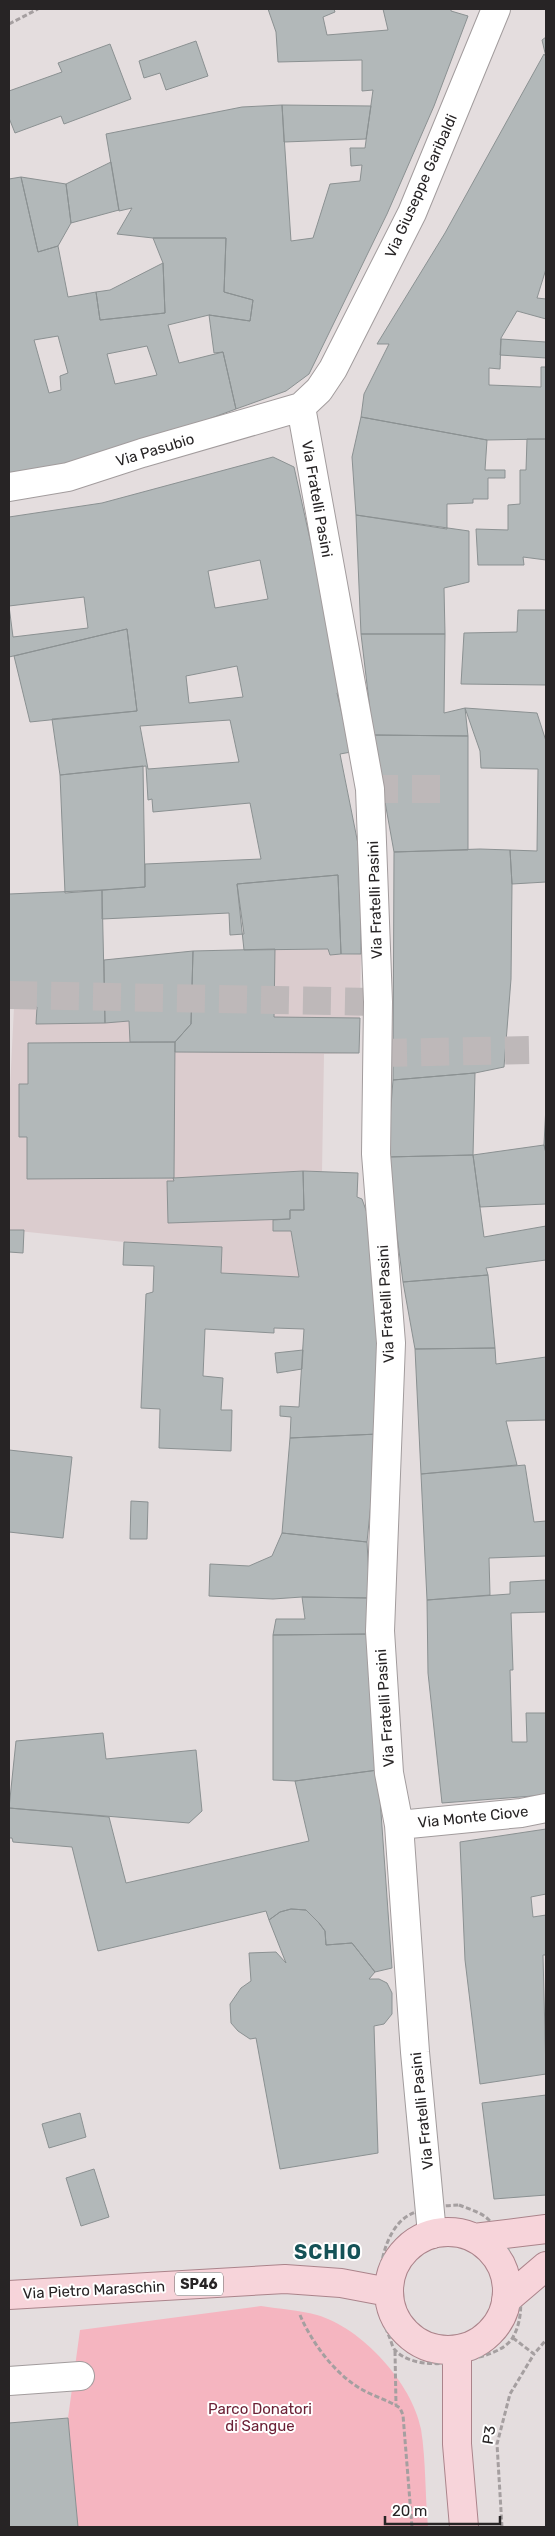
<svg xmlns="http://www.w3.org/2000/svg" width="555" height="2536" font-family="Rubik,sans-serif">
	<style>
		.built { fill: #dbccce }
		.green { fill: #f5b5c0 }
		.building { fill: #b2b8b9; stroke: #8b9192; fill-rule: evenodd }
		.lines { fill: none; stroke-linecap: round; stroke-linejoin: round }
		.minor-tunnel { stroke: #beb8b9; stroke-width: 28; stroke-dasharray: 28 14; stroke-linecap: butt }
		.minor-casing { stroke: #a29c9d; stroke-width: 30 }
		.major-casing { stroke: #ab848b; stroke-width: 30 }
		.path { stroke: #a59fa0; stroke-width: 3; stroke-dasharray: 5 2.5; stroke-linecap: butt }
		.minor { stroke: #fff; stroke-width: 28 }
		.major { stroke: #f7d4da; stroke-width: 28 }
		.labels { text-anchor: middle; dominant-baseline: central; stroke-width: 4; stroke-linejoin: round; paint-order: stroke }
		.shield { fill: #fff; stroke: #686666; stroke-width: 1 }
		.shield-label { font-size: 14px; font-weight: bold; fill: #272425 }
		.street-label { font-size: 15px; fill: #272425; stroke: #fff }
		.park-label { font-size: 15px; fill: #6c2136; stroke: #fff }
		.district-label { font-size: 20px; font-weight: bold; letter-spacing: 1px; fill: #155257; stroke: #fff }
	</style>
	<rect width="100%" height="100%" fill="#e4ddde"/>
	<!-- built -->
	<path class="built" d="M328,949l2,6 31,-1 -2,99 -35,1 -2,118 -19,-1 -13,39v9l-17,1v11h18l8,46 -78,-4 1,-26 -98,-5 -115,-12v-121l5,-102h23l-1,17 69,-1 -1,-63 89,-9z"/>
	<!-- green -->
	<path class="green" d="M261,2306c18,3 38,4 56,9 45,13 95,68 104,114 5,31 4,66 7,98h-350l-10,-109 12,-88z"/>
	<!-- building -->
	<path class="building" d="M268,9h66l1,3 -12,5 4,18 61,-5 -5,-21h68v2l17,5 -34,90 -47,108 -78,160 -23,17 -50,18 -13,-57 -9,1 -5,-38 41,6 3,-21 -29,-8 2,-54h-73l-36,-4 15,-26 -13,3 -13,-77 136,-27 40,-2 9,136 22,-3 17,-54 30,-3 2,-16 -11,1 -1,-18h15l8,-58 -11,1v-31l-84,2 -2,-30z
		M546,37v20l-4,-17z
		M196,41l12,35 -42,14 -6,-17 -16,5 -5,-17z
		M110,44l21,55 -67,25 -3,-8 -46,17 -6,-15v-27l53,-19 -4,-9z
		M544,54l2,3v212l-9,29 9,1v20l-29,-8 -16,27 -1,31 -11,-1v17l52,2v-20h5v72l-59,1 -126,-23 3,-23 25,-50h-12l68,-111z
		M282,105l89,1 -5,33 -82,3z
		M111,162l8,48 -48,13 -5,-39z
		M21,177l17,75 20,-6 10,51 28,-5 4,28 65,-7 -2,-50 -10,-25h73l-2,54 29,8 -3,21 -41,-6 -41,10 11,38 44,-11 13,57 -180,66 -47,5v-301zM58,336l10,37 -8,3 1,14 -12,3 -15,-53zM147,346l10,29 -42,9 -8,-30z
		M21,177l45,7 5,39 -13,23 -20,6z
		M163,263l2,50 -65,7 -4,-28 14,-2z
		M501,339l45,3v16l-46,-3z
		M361,417l126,23 -2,30h20v8h-17v21h-15v4l-26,1v25l-91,-14 -4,-58z
		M527,439h19v121l-23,-3 1,8h-46l-2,-36 32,1v-25l12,-1v-34h6z
		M273,457l21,10 50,225 -7,1 14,59 -11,2 23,115 -2,4v81h-20l-3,-79 -101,9 7,50 -14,1 -1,-22 -127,6v-29l43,-3v-23l116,-5 -11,-56 -97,9 -1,-13 -4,1 -2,-34 -86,9 -8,-56 85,-8 -10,-82 -118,28v-140l93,-14zM260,560l8,39 -53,9 -7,-37zM84,597l4,31 -75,9 -4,-31zM237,666l6,31 -54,6 -3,-27zM230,720l9,42 -91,7 -8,-43z
		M356,515l113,16v51l-25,6 1,46h-84z
		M518,610h28v75l-85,-1 3,-51 53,-1z
		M127,629l10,82 -107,11 -16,-66z
		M361,634h84l-1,79 21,-5 3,28 -95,-1z
		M465,708l72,5 9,28v141l-34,2 -2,-34 27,1 1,-82 -57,-1 -1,-17z
		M373,735l95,1v114l-74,2z
		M143,766l2,121 -80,6 -5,-118z
		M480,849l30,1 2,34 -1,95 -7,88 -29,6 -82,7 1,-228z
		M338,875l3,79 -11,1 -2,-6 -84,1 -7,-66z
		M102,890l3,133 -69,1 1,-17h-28v-113z
		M275,949l-1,68 86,1 -1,35 -184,-1v-10l16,-18 2,-73z
		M193,951l-2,73 -16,18h-45l-1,-21 -24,2 -1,-63z
		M175,1042l-1,136 -147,1v-42h-8v-53h9v-41z
		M475,1073l-2,82 -86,2 6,-77z
		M546,1105v48l-2,-8z
		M544,1145l2,8v51l-66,3 -7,-52z
		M473,1155l11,82 62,-11v34l-60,8 2,7 -85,7 -16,-125z
		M303,1171l1,39h-14v9l-122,4 -1,-42h7l-1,-3z
		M303,1171l55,2 -1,24 5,2 21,59 -5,176 -88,4 1,-21 -11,-1v-10l19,1 5,-78 -30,-1v5l-69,-4 -2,47 20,2 -2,32h11l-1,41 -72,-3 1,-39 -19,-1 5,-114 7,-2 1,-26 -31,-1 1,-23 98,5 -1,26 78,4 -8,-46h-18v-11l17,-1v-9h14z
		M9,1230h15l-1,23 -14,-1z
		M488,1275l7,73 -80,1 -12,-67z
		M495,1348l1,16 50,-7v63l-40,1 11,44 -96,9 -6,-125z
		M303,1350l-1,19 -25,4 -2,-20z
		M378,1434l-11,108 -85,-9 8,-95z
		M9,1450l63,7 -9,81 -54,-6z
		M525,1465l9,57 12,-1v35l-57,2 1,37 -63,5 -6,-126z
		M131,1501l17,1 -1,37h-17z
		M282,1533l85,9 3,56 -68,-1 -29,2 -64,-3 1,-32 39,2 23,-10z
		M546,1580v32l-35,1 2,57h-3l2,72h15l-1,-29h20v82l-104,8 -14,-130 -1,-73 83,-6v-12z
		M302,1597l68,1 1,36 -98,1 3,-16h29z
		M371,1634l7,136 -83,11 -22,-1v-145z
		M103,1733l3,26 90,-9 6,61 -13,12 -180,-15 7,-67z
		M378,1770l14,198 -17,4 -23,-29 -26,2 -1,-14 -6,-8 -13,-13 -15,-1 -11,3 -11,8 -3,-9 -168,40 -26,-104 -59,-5 -1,-4h-3v-30l100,9 17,66 183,-42 -14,-60z
		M546,1829v65l-15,3 2,20 13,-2v40h-3l3,119 -66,10 -15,-124 -5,-118z
		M291,1909l15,1 13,13 6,8 1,14 26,-2 23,29 -6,7h10l8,4 5,10v21l-8,10 -10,2 4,127 -98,16 -24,-131 -6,1 -12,-8 -7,-8 -1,-19 11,-16 10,-7 -2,-28 27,-1 10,11 -17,-43 11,-8z
		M546,2095v100l-52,4 -12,-96z
		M80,2113l6,24 -37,11 -7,-24z
		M94,2169l15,48 -28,9 -15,-48z
		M68,2418l10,109h-69v-104z"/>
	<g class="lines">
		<!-- minor-tunnel -->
		<path class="minor-tunnel" d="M370,789h72
			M9,995l369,7
			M379,1053l150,-3"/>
		<!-- minor casing -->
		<g class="minor-casing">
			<path id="minor" d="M301,407l69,382 8,213 -2,152 15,189 -11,288 9,142 10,52 16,227 17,182
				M9,487l59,-10 74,-24 159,-46 18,-17 14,-21 79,-156 84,-204
				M399,1825l122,-12 25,-5
				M9,2381l71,-5"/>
		</g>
		<!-- major casing -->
		<g class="major-casing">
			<path id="major" d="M389 2291a59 59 0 1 1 118 0a59 59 0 1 1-118 0Z
				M474,2238l72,-9
				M9,2295l276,-16 56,4 37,7 10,-1
				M506,2300l40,-34
				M457,2350v94l7,83"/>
		</g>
		<!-- path -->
		<path class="path" d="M9,24l29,-15
			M459,2205c10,4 22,7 30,15 24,27 43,84 24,117 -7,13 -28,19 -42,22 -21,6 -60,9 -76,-9 -3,-3 -4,-10 -6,-14 -14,-31 -14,-89 12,-115 15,-14 39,-15 58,-16z
			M300,2315c12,28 34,58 61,74 12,7 27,11 39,19l3,7 9,112
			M513,2338l21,16 12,-14
			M395,2351l1,54
			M502,2527l-5,-83 13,-50 24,-40"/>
		<!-- minor -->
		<use href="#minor" class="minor"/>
		<!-- major -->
		<use href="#major" class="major"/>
	</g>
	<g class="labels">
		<!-- shield labels -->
		<rect class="shield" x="175" y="2272.5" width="48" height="23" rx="4"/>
		<g class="shield-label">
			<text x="199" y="2284">SP46</text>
		</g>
		<!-- street labels -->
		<g class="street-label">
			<text transform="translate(421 186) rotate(-66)">Via Giuseppe Garibaldi</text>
			<text transform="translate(155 450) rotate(-17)">Via Pasubio</text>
			<text transform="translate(317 499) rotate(80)">Via Fratelli Pasini</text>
			<text transform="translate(375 900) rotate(-92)">Via Fratelli Pasini</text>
			<text transform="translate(386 1304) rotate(-93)">Via Fratelli Pasini</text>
			<text transform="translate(385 1708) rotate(-94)">Via Fratelli Pasini</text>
			<text transform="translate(473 1817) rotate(-6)">Via Monte Ciove</text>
			<text transform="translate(422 2111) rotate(-96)">Via Fratelli Pasini</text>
			<text transform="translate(94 2290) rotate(-3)">Via Pietro Maraschin</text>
			<text transform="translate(489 2435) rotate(-81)">P3</text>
		</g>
		<!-- park labels -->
		<g class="park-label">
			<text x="260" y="2409">Parco Donatori<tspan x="260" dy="17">di Sangue</tspan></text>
		</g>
		<!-- district labels -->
		<g class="district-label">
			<text x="328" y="2252">SCHIO</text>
		</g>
	</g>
	<!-- border -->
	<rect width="555" height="2536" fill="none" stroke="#272425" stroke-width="20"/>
	<!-- scale -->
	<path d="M385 2516v8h115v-8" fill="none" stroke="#272425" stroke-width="2.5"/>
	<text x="392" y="2516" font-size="15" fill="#272425" stroke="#ffffff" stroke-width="4" paint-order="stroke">20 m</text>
</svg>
